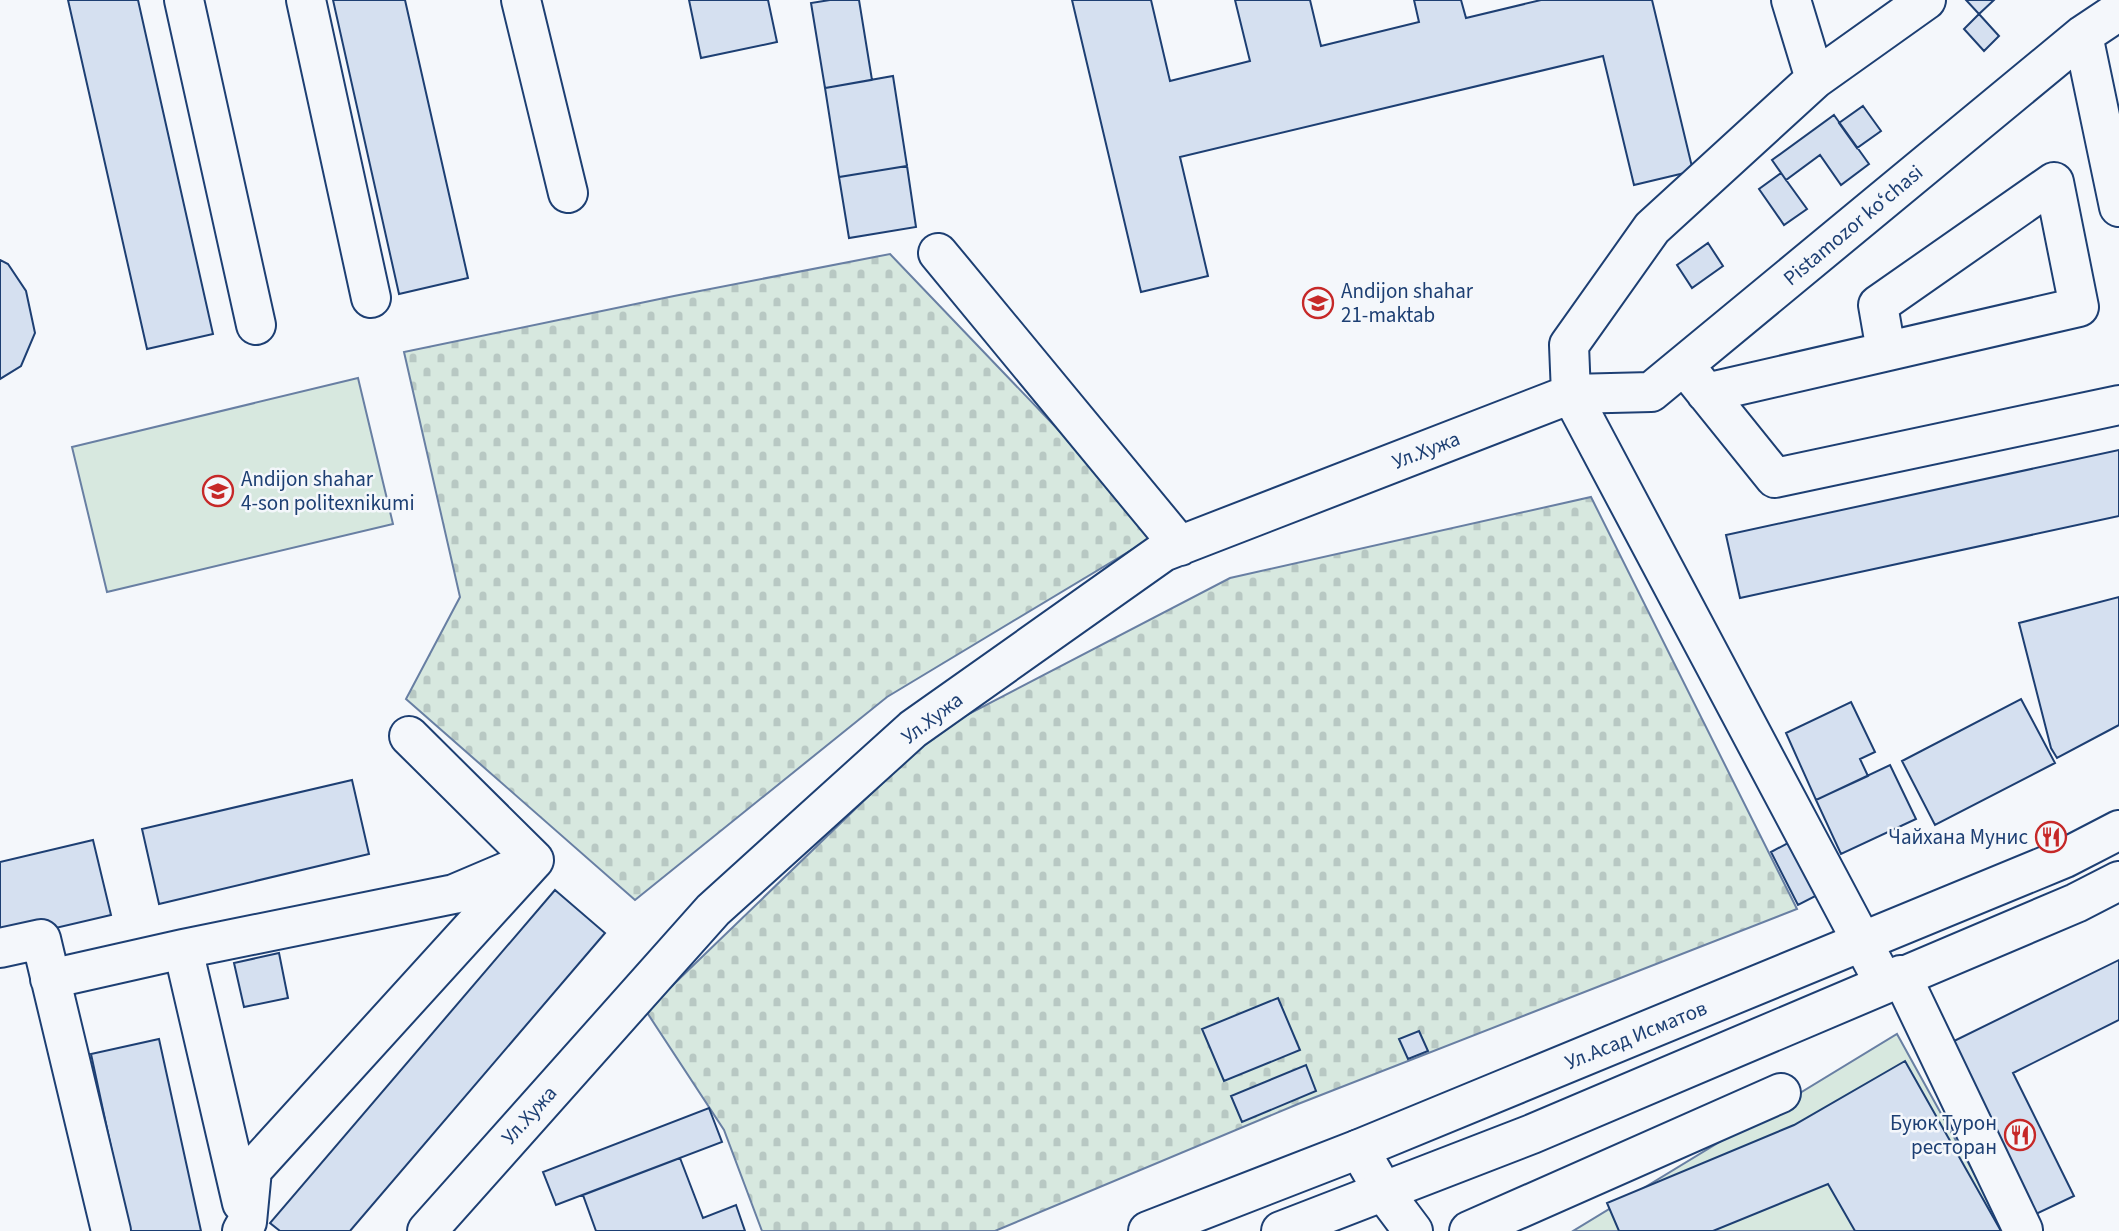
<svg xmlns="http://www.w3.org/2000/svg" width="2119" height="1231" font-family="'Source Sans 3',sans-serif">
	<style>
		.cemetery { fill: url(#cemetery-stones); stroke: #687fa3; stroke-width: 2 }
		.pitch { fill: #d7e8df; stroke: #687fa3; stroke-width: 2 }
		.building { fill: #d5e0f0; stroke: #1d3f73; stroke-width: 2 }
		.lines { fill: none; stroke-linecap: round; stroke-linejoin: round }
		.minor-casing { stroke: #1d3f73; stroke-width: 42 }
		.major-casing { stroke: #1d3f73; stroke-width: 42 }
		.minor { stroke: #f4f7fb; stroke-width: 38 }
		.major { stroke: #f4f7fb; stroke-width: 38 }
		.labels { text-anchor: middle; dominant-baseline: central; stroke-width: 5; stroke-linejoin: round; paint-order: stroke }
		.street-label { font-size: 21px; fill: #1d3f73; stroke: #f4f7fb }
		.poi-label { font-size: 21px; fill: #1d3f73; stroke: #f4f7fb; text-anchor: start }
	</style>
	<defs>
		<pattern id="cemetery-stones" width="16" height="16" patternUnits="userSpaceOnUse" patternTransform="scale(1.75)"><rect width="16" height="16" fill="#d7e8df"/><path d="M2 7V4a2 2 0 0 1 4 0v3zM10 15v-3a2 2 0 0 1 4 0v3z" fill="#b8c8c3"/></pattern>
	</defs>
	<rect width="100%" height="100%" fill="#f4f7fb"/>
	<!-- cemetery -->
	<path class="cemetery" d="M890,254l268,280 -271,163 -252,203 -229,-201 54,-102 -56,-245 270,-56z
		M1591,497l206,412 -499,195 -303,127h-233l-38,-101 -78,-119 290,-280 294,-153z"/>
	<!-- pitch -->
	<path class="pitch" d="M358,378l35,146 -286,68 -35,-145z
		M1897,1034l109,197h-433z"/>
	<!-- building -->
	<path class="building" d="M68,0h70l75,334 -66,15z
		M333,0h72l63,278 -69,16z
		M689,0h79l9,42 -76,16z
		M830,0h29l13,80 -47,8 -14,-85z
		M1072,0h79l19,81 80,-20 -15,-61h75l11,46 98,-24 -5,-22h47l5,18 75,-18h111l41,171 -59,14 -31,-129 -423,101 28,119 -67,16z
		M1966,0h28l-15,14z
		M1979,14l20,22 -15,15 -20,-22z
		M893,76l14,90 -68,11 -14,-89z
		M1863,106l18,25 -24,17 -18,-25z
		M1834,115l35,49 -28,21 -21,-30 -34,25 -14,-20z
		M907,166l9,61 -67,11 -10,-61z
		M1781,173l26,36 -23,16 -25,-36z
		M1708,243l15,23 -31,22 -15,-23z
		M0,260l8,4 18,27 9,42 -14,33 -21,13z
		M2119,450v66l-379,82 -14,-63z
		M2119,597v128l-62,33 -6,-10 -32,-125z
		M2021,699l34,64 -120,62 -33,-64z
		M1851,702l24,50 -15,7 8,17 -52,24 -30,-67z
		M1890,765l26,54 -75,35 -25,-54z
		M352,780l17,74 -210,50 -17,-75z
		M1803,835l28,53 -33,17 -27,-53z
		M93,840l18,75 -111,26v-79z
		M555,890l50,43 -255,298h-70l-10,-8z
		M279,953l9,45 -44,9 -10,-44z
		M2119,960v60l-106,53 61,123 -38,18 -84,-172z
		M1278,998l22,52 -76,31 -22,-52z
		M1419,1031l9,20 -20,8 -9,-20z
		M159,1039l42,192h-72l-38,-177z
		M1905,1061l96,170h-146l-27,-47 -115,47h-94l-12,-28 187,-78z
		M1306,1065l10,26 -74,31 -11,-26z
		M709,1108l13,34 -166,63 -13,-33z
		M680,1158l23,60 33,-13 9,26h-149l-13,-36z"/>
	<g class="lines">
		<!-- minor casing -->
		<g class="minor-casing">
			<path id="minor" d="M184,0l72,325
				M306,0l65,298
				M521,0l47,193
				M1791,0l24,79
				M2083,35l36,172
				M938,253l242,293
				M1692,375l83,103 344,-73
				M1706,393l373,-86 -25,-125 -176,123 8,46
				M409,736l125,124
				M0,948l41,-9 70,292
				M183,949l59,254
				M1901,975l122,255
				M50,979l133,-30 271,-55 80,-34 -282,310 -5,52 -5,9
				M1884,983l-313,-589 -2,-49 83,-117 163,-149 111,-79
				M1359,1149l24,42 30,40
				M427,1231l286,-321 200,-181 250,-177 408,-158 80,-2 432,-357 36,-24
				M1469,1231l312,-138"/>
		</g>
		<!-- major casing -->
		<g class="major-casing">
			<path id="major" d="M1148,1231l211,-82 706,-291 54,-28
				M1281,1231l251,-97 544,-231 43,-22"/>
		</g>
		<!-- minor -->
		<use href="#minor" class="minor"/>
		<!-- major -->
		<use href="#major" class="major"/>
	</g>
	<!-- icons -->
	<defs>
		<g id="school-ring" transform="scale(1.575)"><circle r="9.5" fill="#f4f7fb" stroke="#c62828" stroke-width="1.5"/><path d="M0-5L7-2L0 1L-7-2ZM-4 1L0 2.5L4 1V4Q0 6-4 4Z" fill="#c62828"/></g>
		<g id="university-ring" transform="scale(1.575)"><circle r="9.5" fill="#f4f7fb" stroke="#c62828" stroke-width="1.5"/><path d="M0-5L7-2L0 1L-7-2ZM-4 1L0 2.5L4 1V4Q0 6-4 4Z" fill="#c62828"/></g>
		<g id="restaurant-ring" transform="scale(1.575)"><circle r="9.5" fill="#f4f7fb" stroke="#c62828" stroke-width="1.5"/><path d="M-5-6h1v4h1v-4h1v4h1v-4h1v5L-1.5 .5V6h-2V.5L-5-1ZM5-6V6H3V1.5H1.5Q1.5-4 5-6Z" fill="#c62828"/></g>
	</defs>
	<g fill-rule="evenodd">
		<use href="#school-ring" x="1318" y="303"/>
		<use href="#university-ring" x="218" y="491"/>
		<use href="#restaurant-ring" x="2051" y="837"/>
		<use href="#restaurant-ring" x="2020" y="1135"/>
	</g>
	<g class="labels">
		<!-- street labels -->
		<g class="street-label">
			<text transform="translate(1853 225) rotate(-40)">Pistamozor koʻchasi</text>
			<text transform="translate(1426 450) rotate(-21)">Ул.Хужа</text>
			<text transform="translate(932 718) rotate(-37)">Ул.Хужа</text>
			<text transform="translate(1636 1035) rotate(-22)">Ул.Асад Исматов</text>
			<text transform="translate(529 1115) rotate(-48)">Ул.Хужа</text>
		</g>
		<!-- poi labels -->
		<g class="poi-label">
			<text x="1341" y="291">Andijon shahar<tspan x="1341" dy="24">21-maktab</tspan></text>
			<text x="241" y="479">Andijon shahar<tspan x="241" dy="24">4-son politexnikumi</tspan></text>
			<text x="2028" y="837" text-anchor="end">Чайхана Мунис</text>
			<text x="1997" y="1123" text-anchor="end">Буюк Турон<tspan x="1997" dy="24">ресторан</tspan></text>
		</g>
	</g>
</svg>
